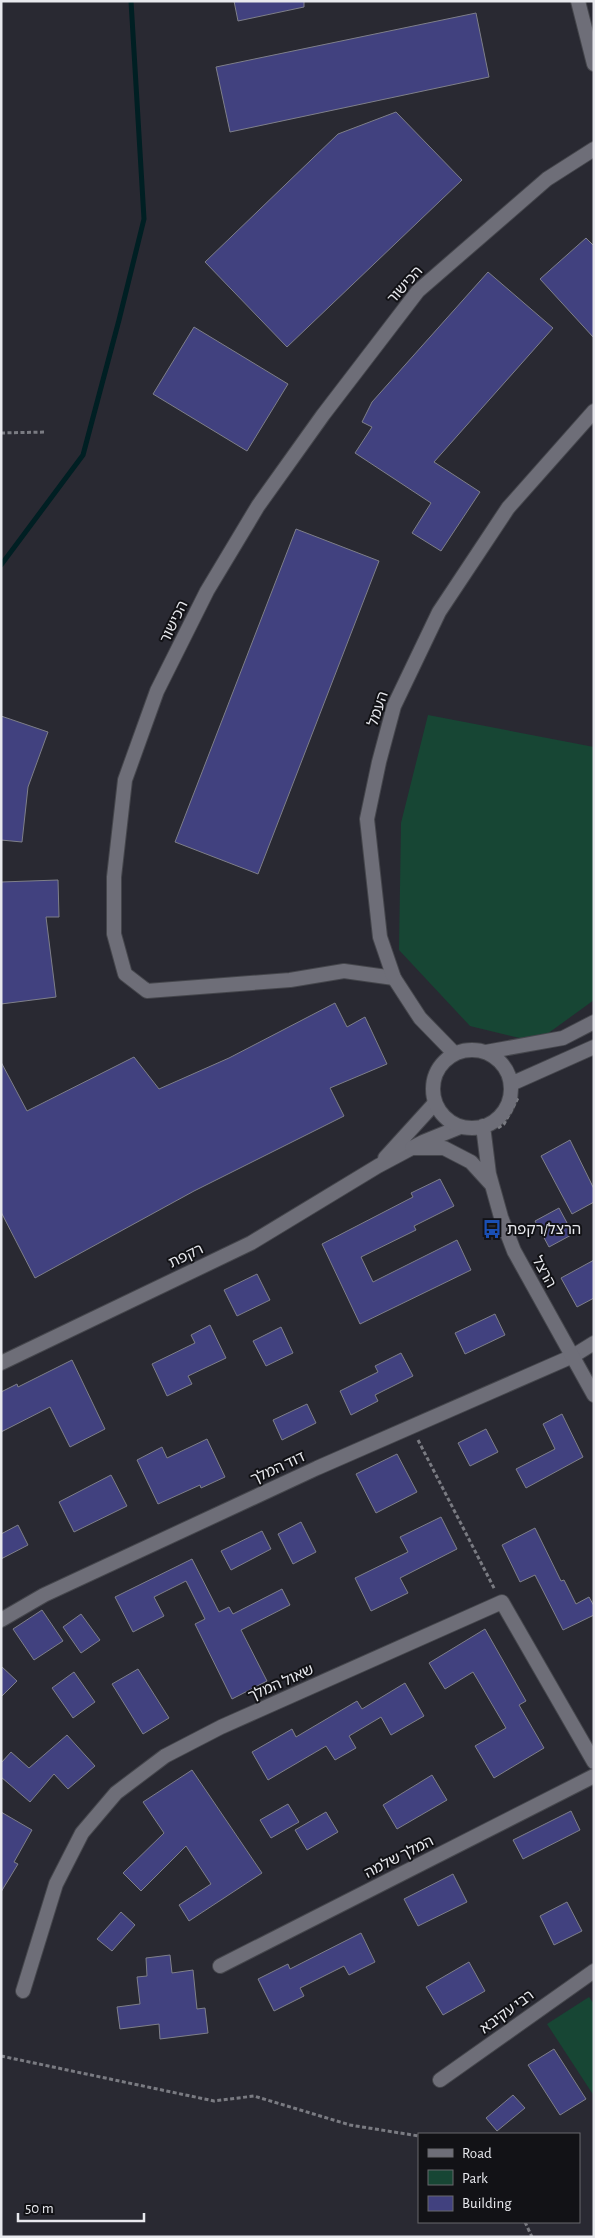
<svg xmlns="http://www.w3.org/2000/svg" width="595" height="2238" font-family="'Alegreya Sans','Noto Sans Hebrew',sans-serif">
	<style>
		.green { fill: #174634 }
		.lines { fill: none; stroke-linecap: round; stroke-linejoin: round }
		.stream { stroke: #001f23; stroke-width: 5 }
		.building { fill: #41417f; stroke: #7e7f89 }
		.minor-casing { stroke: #45464c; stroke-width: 16 }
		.tertiary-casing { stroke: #45464c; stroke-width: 16 }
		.path { stroke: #7a7b82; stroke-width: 3; stroke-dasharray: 4 2.5; stroke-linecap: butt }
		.minor { stroke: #6e6e78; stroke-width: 14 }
		.tertiary { stroke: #6e6e78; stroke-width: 14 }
		.labels { text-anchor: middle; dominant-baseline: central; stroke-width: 4; stroke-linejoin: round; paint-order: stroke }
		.street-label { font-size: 15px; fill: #e8e9ee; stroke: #121216 }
		.poi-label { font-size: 15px; fill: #e8e9ee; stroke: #121216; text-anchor: start }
	</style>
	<rect width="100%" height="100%" fill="#292932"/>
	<!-- green -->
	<path class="green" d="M428,715l166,32v253l-58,42 -66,-16 -71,-76 2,-127z
		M589,1997l5,7v92l-47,-72z"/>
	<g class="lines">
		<!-- stream -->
		<path class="stream" d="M1,565l82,-110 36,-135 25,-101 -13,-218"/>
	</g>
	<!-- building -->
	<path class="building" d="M234,1h70v6l-66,14z
		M476,13l13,64 -259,55 -14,-65z
		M396,112l66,68 -175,167 -82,-85 133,-128z
		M586,238l8,8v92l-54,-59z
		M488,272l65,56 -119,134 46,30 -39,59 -29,-18 19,-30 -76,-50 17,-26 -10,-5 10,-20z
		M194,327l94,57 -41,67 -94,-57z
		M296,529l83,32 -121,313 -83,-32z
		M1,716l47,16 -20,55 -6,55 -21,-2z
		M58,880l1,37h-13l10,80 -55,7v-122z
		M335,1003l12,24 18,-10 22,47 -57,24 14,28 -150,75 -159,87 -34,-66v-150l26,49 107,-54 25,32 70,-31z
		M570,1140l24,49v13l-22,12 -31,-58z
		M440,1179l14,27 -40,20 2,4 -55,27 12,25 84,-42 14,30 -111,54 -38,-80 91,-47 -2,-4z
		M559,1208l14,26 -24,13 -14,-26z
		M594,1260v38l-17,9 -16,-29z
		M257,1274l13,26 -33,16 -13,-26z
		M495,1314l10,21 -40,19 -10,-21z
		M210,1325l16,33 -38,18 4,8 -25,12 -15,-32 43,-21 -4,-8z
		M281,1327l12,26 -27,13 -13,-25z
		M401,1353l12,23 -38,19 3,6 -27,14 -11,-24 38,-19 -3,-6z
		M72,1360l33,69 -35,18 -20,-40 -49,25v-40l16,-8 1,3z
		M307,1404l9,19 -34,17 -9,-20z
		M562,1414l21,43 -57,31 -10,-19 39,-20 -12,-25z
		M486,1429l12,23 -28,14 -12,-23z
		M207,1439l18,38 -24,11 -1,-3 -42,19 -21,-44 25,-13 5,11z
		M397,1454l20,38 -41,21 -20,-39z
		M111,1475l16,31 -53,26 -15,-30z
		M441,1517l16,32 -57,29 8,15 -37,18 -16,-33 53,-26 -8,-15z
		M301,1522l15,30 -23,12 -15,-30z
		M18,1525l10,20 -27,14v-25z
		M535,1528l26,53 3,-1 12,24 13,-7 5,9v9l-31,15 -28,-55 -15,7 -18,-37z
		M262,1531l9,18 -40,21 -10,-19z
		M192,1559l27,53 10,-5 4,7 49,-25 8,16 -49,25 26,51 -35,18 -37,-75 10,-5 -19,-38 -32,16 10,19 -31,16 -18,-35z
		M42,1610l21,31 -29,19 -21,-31z
		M81,1614l19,26 -19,13 -18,-26z
		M485,1629l41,72 -7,4 25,43 -50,30 -19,-32 31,-18 -33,-56 -28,17 -16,-26z
		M1,1666l16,15 -16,16z
		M138,1669l31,49 -26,16 -31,-50z
		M74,1672l21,30 -22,16 -21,-30z
		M405,1683l19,33 -33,19 -10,-18 -32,19 7,12 -21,12 -9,-14 -58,34 -16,-28 40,-23 4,8 61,-36 5,8z
		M67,1735l28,31 -27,23 -14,-15 -24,28 -29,-25v-14l10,-11 18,16z
		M192,1770l70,103 -73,48 -10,-16 32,-21 -25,-38 -45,45 -18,-18 41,-40 -21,-31z
		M432,1775l15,25 -50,29 -14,-24z
		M288,1804l11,18 -28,16 -11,-18z
		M571,1811l9,19 -57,29 -10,-19z
		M1,1812l31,18 -18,32 4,2 -17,28z
		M326,1812l12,20 -31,18 -12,-20z
		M453,1874l14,28 -49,24 -14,-27z
		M567,1902l15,29 -28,14 -14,-29z
		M121,1912l14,13 -23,26 -15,-12z
		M361,1933l14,29 -26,13 -5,-9 -44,22 4,8 -30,15 -16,-32 30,-15 2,5z
		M170,1955l2,18 21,-3 4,39 8,-1 3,25 -48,6 -1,-15 -39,5 -3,-22 23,-3 -3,-27 10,-1 -1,-18z
		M469,1962l16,29 -42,24 -17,-28z
		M554,2049l32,50 -26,16 -32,-50z
		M513,2095l12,13 -28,23 -11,-13z"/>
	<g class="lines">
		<!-- minor casing -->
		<g class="minor-casing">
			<path id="minor" d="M578,1l16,63
				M394,978l-50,-7 -54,9 -143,11 -22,-17 -11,-40v-57l11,-97 32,-89 50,-100 51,-85 65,-91 95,-124 129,-112 47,-30
				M385,1158l50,-55
				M1,1363l250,-120 127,-77 45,-24 37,-15
				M1,1620l43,-25 273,-127 256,-112 21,-13
				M220,1966l374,-190
				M23,1991l33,-107 26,-51 34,-40 49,-37 56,-29 281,-125 92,160
				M440,2080l154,-109"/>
		</g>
		<!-- tertiary casing -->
		<g class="tertiary-casing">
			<path id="tertiary" d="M433 1089a39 39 0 1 1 78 0a39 39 0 1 1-78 0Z
				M486,1052l77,-14 31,-16
				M454,1053l-34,-35 -26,-40 -14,-41 -13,-118 12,-57 15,-56 45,-94 69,-104 86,-97
				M511,1084l83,-37
				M483,1126l6,48 12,43 13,34 80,144
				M412,1148h32l27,14 21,23"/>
		</g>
		<!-- path -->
		<path class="path" d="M1,433l45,-1
			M498,1128l6,-4 15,-28
			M418,1440l77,150
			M1,2056l213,45 40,-5 96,29 69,11
			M525,2222l7,15"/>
		<!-- minor -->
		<use href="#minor" class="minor"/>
		<!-- tertiary -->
		<use href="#tertiary" class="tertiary"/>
	</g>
	<!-- icons -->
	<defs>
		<g id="bus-bare" transform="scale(1.5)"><path d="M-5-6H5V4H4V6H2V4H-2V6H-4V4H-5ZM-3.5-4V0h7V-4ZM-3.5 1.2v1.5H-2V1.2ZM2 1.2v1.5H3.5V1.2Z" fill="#1a4fb4" stroke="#121216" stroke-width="2.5" paint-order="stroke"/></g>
	</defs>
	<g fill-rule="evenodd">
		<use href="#bus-bare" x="492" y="1229"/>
	</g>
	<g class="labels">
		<!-- street labels -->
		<g class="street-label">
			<text transform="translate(405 285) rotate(-48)">הכישור</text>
			<text transform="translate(174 622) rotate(-64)">הכישור</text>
			<text transform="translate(378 709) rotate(-71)">העמל</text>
			<text transform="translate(186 1256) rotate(-26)">רקפת</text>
			<text transform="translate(544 1272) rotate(61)">הרצל</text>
			<text transform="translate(278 1468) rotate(-25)">דוד המלך</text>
			<text transform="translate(281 1683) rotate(-24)">שאול המלך</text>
			<text transform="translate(399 1857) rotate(-27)">המלך שלמה</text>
			<text transform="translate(507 2012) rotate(-36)">רבי עקיבא</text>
		</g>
		<!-- poi labels -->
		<g class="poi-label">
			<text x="507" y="1229">הרצל/רקפת</text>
		</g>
	</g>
	<!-- border -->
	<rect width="595" height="2238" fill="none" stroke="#e8e9ee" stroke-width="5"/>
	<!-- legend -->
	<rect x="418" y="2133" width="162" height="90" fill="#121216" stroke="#68686c"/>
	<rect x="428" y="2149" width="25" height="8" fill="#6e6e78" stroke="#68686c"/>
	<text x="462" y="2158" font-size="15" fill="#e8e9ee">Road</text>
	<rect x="428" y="2170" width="25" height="15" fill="#174634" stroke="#68686c"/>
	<text x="462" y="2183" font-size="15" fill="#e8e9ee">Park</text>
	<rect x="428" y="2196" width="25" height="15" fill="#41417f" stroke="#68686c"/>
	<text x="462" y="2208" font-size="15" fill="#e8e9ee">Building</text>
	<!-- scale -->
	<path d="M18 2213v8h126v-8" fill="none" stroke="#e8e9ee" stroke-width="2.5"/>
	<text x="25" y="2213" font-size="15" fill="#e8e9ee" stroke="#121216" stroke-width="4" paint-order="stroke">50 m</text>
</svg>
